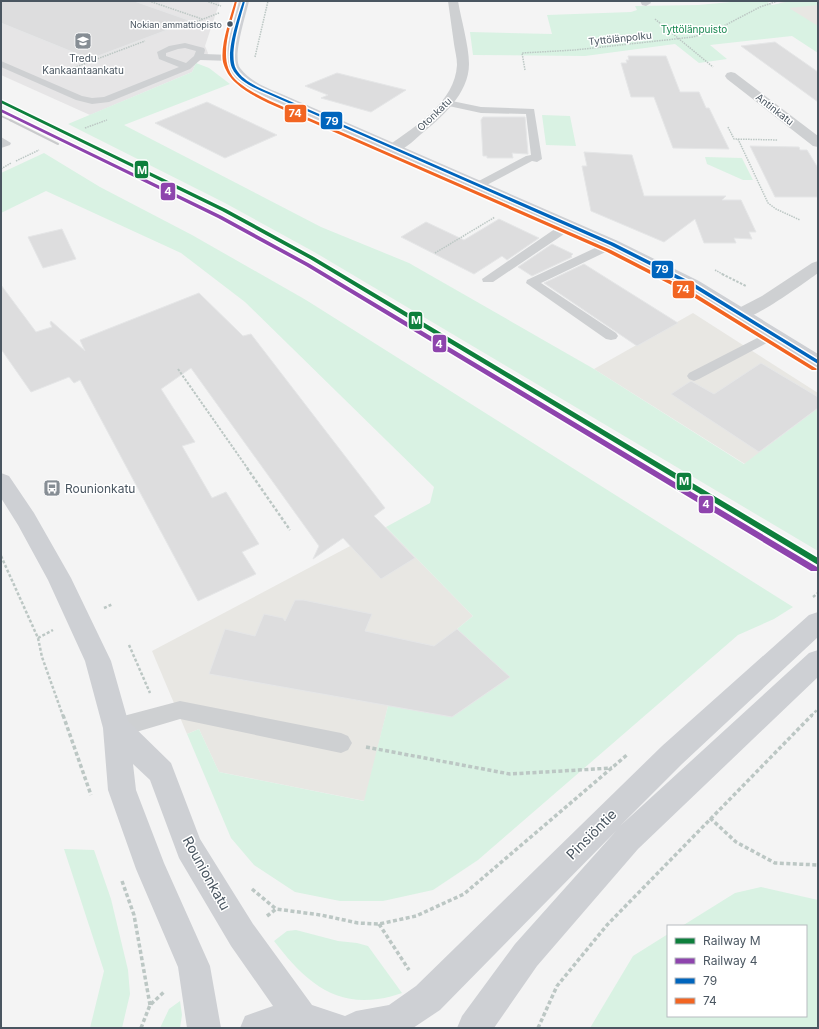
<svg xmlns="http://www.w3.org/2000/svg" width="819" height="1029" font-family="Inter,sans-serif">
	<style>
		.commercial { fill: #e8e7e3 }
		.education { fill: #e6e5e6 }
		.green { fill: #d9f2e3 }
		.building { fill: #ddddde; stroke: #e5e6e7 }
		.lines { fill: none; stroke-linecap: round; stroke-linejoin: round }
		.path-far3 { stroke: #bcc7c4; stroke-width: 1.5; stroke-dasharray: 1.5 1; stroke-linecap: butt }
		.path-far2 { stroke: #bcc7c4; stroke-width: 2; stroke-dasharray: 2.5 1.5; stroke-linecap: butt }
		.path-far1 { stroke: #bcc7c4; stroke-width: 2.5; stroke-dasharray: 3 2; stroke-linecap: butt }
		.path { stroke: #bcc7c4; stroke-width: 3.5; stroke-dasharray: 4 2.5; stroke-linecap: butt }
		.lane { fill: #ced0d2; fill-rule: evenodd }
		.street { fill: #ced0d2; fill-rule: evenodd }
		.secondary { fill: #ced0d4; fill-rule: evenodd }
		.rail-far1 { stroke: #c9cacc; stroke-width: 1.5 }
		.rail { stroke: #c9cacc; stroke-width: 2 }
		.bus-1-casing { stroke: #fff; stroke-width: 3 }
		.bus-2-casing { stroke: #fff; stroke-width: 3 }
		.bus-1 { fill: #0065bd; fill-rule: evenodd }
		.bus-2 { fill: #f26522; fill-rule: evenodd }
		.rail-1-casing { stroke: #fff; stroke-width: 3 }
		.rail-2-casing { stroke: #fff; stroke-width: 3 }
		.rail-1 { fill: #0e7f3c; fill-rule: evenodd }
		.rail-2 { fill: #8e44ad; fill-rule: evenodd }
		.bus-dot { fill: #4a5661; stroke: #fff; stroke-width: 1.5 }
		.labels { text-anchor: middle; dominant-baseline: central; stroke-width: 3; stroke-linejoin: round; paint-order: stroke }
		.far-bus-label { font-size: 9px; fill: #4a5661; stroke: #fff; text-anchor: end }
		.far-park-label { font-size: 10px; fill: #17864f; stroke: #fff }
		.far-street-label { font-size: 10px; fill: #4a5661; stroke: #fff }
		.far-poi-label { font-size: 10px; fill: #4a5661; stroke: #fff }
		.poi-label { font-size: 12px; fill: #4a5661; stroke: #fff; text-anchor: start }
		.near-street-label { font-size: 14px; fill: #4a5661; stroke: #fff }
		.line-badge { stroke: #fff; stroke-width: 1.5 }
		.badge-label { font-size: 11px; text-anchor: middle; font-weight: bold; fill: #fff }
	</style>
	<rect width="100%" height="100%" fill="#f4f4f4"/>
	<!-- commercial -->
	<path class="commercial" d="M791,1h27v32l-39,-30z
		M693,313l125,80v15l-73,56 -151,-95z
		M386,527l87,89 -16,13 -69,77 -23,95 -146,-29 -20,-43 -12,5 -35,-83z"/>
	<!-- education -->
	<path class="education" d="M1,1h219l-15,45 3,7 -1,3 -11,7 -4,9 -102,43 -89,-40z"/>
	<!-- green -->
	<path class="green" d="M742,1h24l6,4 19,-4h27v4l-29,3 29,18v27l-26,-17 -82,9 17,14 -28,4 -24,-19 -90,12 -112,-1 -3,-23 82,2 -5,-19 84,-3 6,-2 -2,-4 63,-1z
		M196,63l13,5 21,16 -106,41 197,102 88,36 185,106 150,95 74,-56v143l-502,-298 -91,-50 -157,-79 124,-52z
		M542,115l28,1 6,30 -30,-1z
		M44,153l56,34 92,48 114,65 487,307 -19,12 -36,16 -260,225 -45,30 -50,11h-43l-45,-9 -41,-27 -23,-27 -44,-104 12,-5 20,43 145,29 24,-95 121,-29 -52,-48 16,-13 -87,-89 44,-24 4,-16 -189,-185 -64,-49 -135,-62 -45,22v-40z
		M705,157l37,1 11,22h-10l-36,-16z
		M64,849l30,1 17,49 17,71 2,24 -8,34h-32l14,-57z
		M761,887l57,13v128h-228l43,-72 35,-22v82h138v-90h-124l53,-33z
		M296,930l42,11 19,2 11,3 34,47c-7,2 -15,5 -24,6 -48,7 -77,-23 -104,-58l13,-10z
		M180,1001l2,14 -2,13h-20l9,-19z"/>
	<!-- building -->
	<path class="building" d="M1,1h133l57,20 -101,38 -89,-36z
		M775,42l43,30v30l-77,-56z
		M628,56h38l14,36h19l7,16h3l20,41 -56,-1 -19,-51h-23l-10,-34h6l-1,-3h3z
		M337,73l69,17 -35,22 -50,-14 7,-3 -23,-9z
		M207,102l70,33 -52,23 -70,-35z
		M483,117h42l3,37 -16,-1 1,5h-26v-2h-4l-2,-36z
		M750,146l49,1 1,3h7l11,18v29h-43z
		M584,152l48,3 12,41h82l-4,4h19l15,32h-7l3,7 -18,-1 2,5h-32l-9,-24 -31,23 -73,-31 -9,-45h5z
		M499,219l40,19 -32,22 -5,-4 -28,18 -73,-37 25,-15 38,18z
		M62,229l14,30 -33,9 -15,-31z
		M552,244l21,10 -2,2 1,1 -40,19 -14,-9z
		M584,264l94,59 -41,23 -93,-63z
		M1,285l35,47 16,-5 -2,-4 1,-2 34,30 -5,-11 119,-47 44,43 8,-2 134,174 -11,8 41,42 -34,21 -38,-41 -30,21 6,-13 -128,-178 -30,21 34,53 -13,4 30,52 14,-6 33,52 -17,8 14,22 -58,27 -118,-221 -6,3 -5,-6 -38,15 -30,-43z
		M761,363l57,34v11l-59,44 -88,-58 20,-13 23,13z
		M295,600h8l69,14 -7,17 69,15 23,-17 53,48 -58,40 -243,-43 16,-45 30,7 9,-22 19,4 2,3z"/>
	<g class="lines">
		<!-- path-far3 -->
		<path class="path-far3" d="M149,1l53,18
			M206,1l15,5
			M655,19l58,48
			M185,26l34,-13
			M255,57l13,-56
			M525,70l-3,-17 53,-3 118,-13 23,-7 44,-23 18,-6
			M65,71l80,-30
			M728,127l6,12 44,1
			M85,128l22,-8
			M738,139l30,64 8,6 24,11
			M16,161l23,-11
			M1,169l10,-6
			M435,253l60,-36
			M715,270l9,5"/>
		<!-- path-far2 -->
		<path class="path-far2" d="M722,274l24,12
			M178,369l70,100"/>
		<!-- path-far1 -->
		<path class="path-far1" d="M247,468l43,62
			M1,556l37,82 4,19 21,59
			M813,597l5,-4
			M104,608l9,-4
			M38,638l15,-8
			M129,645l21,48
			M811,716l7,-7"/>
		<!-- path -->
		<path class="path" d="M63,715l28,80
			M366,747l144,27 102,-6
			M710,818l26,24 39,21 43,2
			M122,881l12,34 16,90
			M252,889l24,20
			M267,916l9,-7 45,6 37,8 21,1 37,-8 48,-22 164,-140
			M379,924l30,46
			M141,1028l9,-23 15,-14
			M538,1028l19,-42 50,-61 205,-210"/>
		<!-- lane -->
		<path class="lane" d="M185,43l19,5 1,2 -1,4 27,1 4,3 -4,3 -31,-1 -10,9 -81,33 -17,2 -16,-4 -75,-33v-6l81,35 10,2 12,-1 75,-30 -20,-8 -2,-7 12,-6zM185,48l11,3 -2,5 -8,7 -20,-7v-3l12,-4z
			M447,100l34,7 53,2 8,50 -5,3 -5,-1 -49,26h-8l-2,-2 2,-2 51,-27 5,-1 -5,-41 -45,-1 -37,-8 -2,-2z
			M1,137l10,6 -1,2 -9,3z
			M569,221l4,1 2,3 -2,3 -80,54h-10l-1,-3 83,-57z
			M612,240l4,1 2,3 -2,3 -75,36 75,50 2,3 -2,3 -5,1 -5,-1 -80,-56 1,-3z
			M773,330l5,1 2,3 -2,3 -79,42 -5,2 -5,-2 -2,-3 2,-3z
			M180,701l161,32 7,3 4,7 -4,7 -7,3 -161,-34 -64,19 -7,-3 -3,-7 3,-7 7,-3z"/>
		<!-- street -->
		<path class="street" d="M448,1h10c3,18 11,45 11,63 0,30 -28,54 -49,71 -8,7 -19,19 -31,16l-2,-3 2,-3c27,-19 66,-43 68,-80 0,-7 -2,-14 -3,-21 -2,-14 -4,-29 -6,-43z
			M640,1h10l1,2 -5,3 -4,-1z
			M731,72l4,1 83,63v11l-5,-1 -86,-67 -2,-3 2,-3z
			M818,261v12c-14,10 -63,46 -77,46 -2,0 -4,-1 -6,-1l-3,-4 3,-4 27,-14 50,-33z"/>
		<!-- secondary -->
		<path class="secondary" d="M239,1h10c-3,14 -17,56 -9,67 9,12 24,19 37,24l341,149 81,40 119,73v14l-7,-2 -124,-77 -81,-42 -338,-149c-15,-8 -41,-19 -43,-39 0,-11 11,-45 14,-58z
			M1,473l8,3 25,37 37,65 40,83 17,60 43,42 29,76 53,85 59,81 33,11 11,-5 33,-6 27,-19 246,-240 147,-131 9,-3v25l-136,127 -62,62 189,-173 9,-3v27l-180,172 -101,117 -43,62h-37l5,-12 53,-72 101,-113 -176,179 -27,18h-173l5,-12 28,-10 -42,-60 -52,-88 -29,-78 -17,-16 3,26 28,73 46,103 11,62h-34l-9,-61 -42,-98 -28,-79 -5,-62 -18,-67 -37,-81 -30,-55 -17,-27z"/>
		<!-- rail-far1 -->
		<path class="rail-far1" d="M1,116l11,5"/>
		<!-- rail -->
		<path class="rail" d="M10,120l48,24"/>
		<!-- bus-1 casing -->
		<g class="bus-1-casing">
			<path id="bus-1" d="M243,1h2c-4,16 -17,53 -9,68 6,11 21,18 33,23l345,151 81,41 123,76v4l-127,-78 -81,-41 -344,-152c-12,-5 -28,-12 -34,-25 -7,-15 6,-51 11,-67z"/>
		</g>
		<!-- bus-2 casing -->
		<g class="bus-2-casing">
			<path id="bus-2" d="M235,1h2c-6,25 -22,62 1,81 10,8 21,14 32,19l341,149 80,41 126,78 -1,1h-4l-125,-77 -80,-41 -339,-149c-11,-6 -23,-11 -32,-20 -6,-5 -11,-13 -13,-21 -3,-16 7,-44 12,-61z"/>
		</g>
		<!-- bus-1 -->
		<use href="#bus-1" class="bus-1"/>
		<!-- bus-2 -->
		<use href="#bus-2" class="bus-2"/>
		<!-- rail-1 casing -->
		<g class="rail-1-casing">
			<path id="rail-1" d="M1,100l225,109 88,48 504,301v7l-508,-306 -88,-48 -221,-108z"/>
		</g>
		<!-- rail-2 casing -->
		<g class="rail-2-casing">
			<path id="rail-2" d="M1,109l221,107 88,48 507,303 1,2 -1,2h-6l-505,-305 -88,-48 -217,-106z"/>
		</g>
		<!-- rail-1 -->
		<use href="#rail-1" class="rail-1"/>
		<!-- rail-2 -->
		<use href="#rail-2" class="rail-2"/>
	</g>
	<!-- icons -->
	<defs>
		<g id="school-square" transform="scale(0.9)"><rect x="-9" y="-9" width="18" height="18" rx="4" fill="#868d94" stroke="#fff"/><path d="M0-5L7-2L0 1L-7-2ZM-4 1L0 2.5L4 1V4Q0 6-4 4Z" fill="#fff"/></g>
		<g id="bus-square" transform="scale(0.9)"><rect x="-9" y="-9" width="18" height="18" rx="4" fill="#868d94" stroke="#fff"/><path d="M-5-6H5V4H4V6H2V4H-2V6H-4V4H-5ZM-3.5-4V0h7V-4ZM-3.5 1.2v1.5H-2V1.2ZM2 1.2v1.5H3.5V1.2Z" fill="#fff"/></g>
	</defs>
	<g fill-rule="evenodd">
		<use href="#school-square" x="83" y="41"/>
		<use href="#bus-square" x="52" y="488"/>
	</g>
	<!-- markers -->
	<circle class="bus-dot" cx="230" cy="24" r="3.5"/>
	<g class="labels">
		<!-- far-bus labels -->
		<g class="far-bus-label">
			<text x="222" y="24">Nokian ammattiopisto</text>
		</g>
		<!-- far-park labels -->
		<g class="far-park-label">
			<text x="694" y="29">Tyttölänpuisto</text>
		</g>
		<!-- far-street labels -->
		<g class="far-street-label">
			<text transform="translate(620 38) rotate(-6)">Tyttölänpolku</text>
			<text transform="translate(775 109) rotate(38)">Antinkatu</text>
			<text transform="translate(434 114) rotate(-44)">Otonkatu</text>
		</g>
		<!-- far-poi labels -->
		<g class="far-poi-label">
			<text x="83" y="58">Tredu<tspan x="83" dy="12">Kankaantaankatu</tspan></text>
		</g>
		<!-- poi labels -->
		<g class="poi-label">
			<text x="65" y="488">Rounionkatu</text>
		</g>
		<!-- near-street labels -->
		<g class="near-street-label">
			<text transform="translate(591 834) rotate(-45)">Pinsiöntie</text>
			<text transform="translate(207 873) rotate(61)">Rounionkatu</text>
		</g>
	</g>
	<g class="line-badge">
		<rect x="284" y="104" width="23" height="19" rx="4" fill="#f26522"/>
		<rect x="320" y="111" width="23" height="19" rx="4" fill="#0065bd"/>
		<rect x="134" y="160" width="15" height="19" rx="4" fill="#0e7f3c"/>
		<rect x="160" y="182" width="16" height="19" rx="4" fill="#8e44ad"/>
		<rect x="651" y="260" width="23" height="19" rx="4" fill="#0065bd"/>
		<rect x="672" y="280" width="23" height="19" rx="4" fill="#f26522"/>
		<rect x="408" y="311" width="15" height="19" rx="4" fill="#0e7f3c"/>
		<rect x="432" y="334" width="15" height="19" rx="4" fill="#8e44ad"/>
		<rect x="676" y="472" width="16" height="19" rx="4" fill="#0e7f3c"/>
		<rect x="698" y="495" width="16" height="19" rx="4" fill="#8e44ad"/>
	</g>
	<g class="badge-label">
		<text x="295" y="117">74</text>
		<text x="332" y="125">79</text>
		<text x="142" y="174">M</text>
		<text x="168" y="195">4</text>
		<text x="662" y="273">79</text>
		<text x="683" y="293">74</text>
		<text x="416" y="324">M</text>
		<text x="439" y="348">4</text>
		<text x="684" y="485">M</text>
		<text x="706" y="508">4</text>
	</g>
	<!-- border -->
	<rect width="819" height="1029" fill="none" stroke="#4a5661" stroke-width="4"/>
	<!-- legend -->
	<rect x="667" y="925" width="140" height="92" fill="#ffffff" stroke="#b7bbc0"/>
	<rect x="675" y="938" width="20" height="6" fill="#0e7f3c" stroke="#b7bbc0"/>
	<text x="703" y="945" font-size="12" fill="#4a5661">Railway M</text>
	<rect x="675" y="958" width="20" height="6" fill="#8e44ad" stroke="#b7bbc0"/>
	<text x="703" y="965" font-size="12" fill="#4a5661">Railway 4</text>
	<rect x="675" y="978" width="20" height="6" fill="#0065bd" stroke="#b7bbc0"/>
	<text x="703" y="985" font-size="12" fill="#4a5661">79</text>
	<rect x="675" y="998" width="20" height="6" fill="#f26522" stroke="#b7bbc0"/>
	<text x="703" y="1005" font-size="12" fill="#4a5661">74</text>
</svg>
